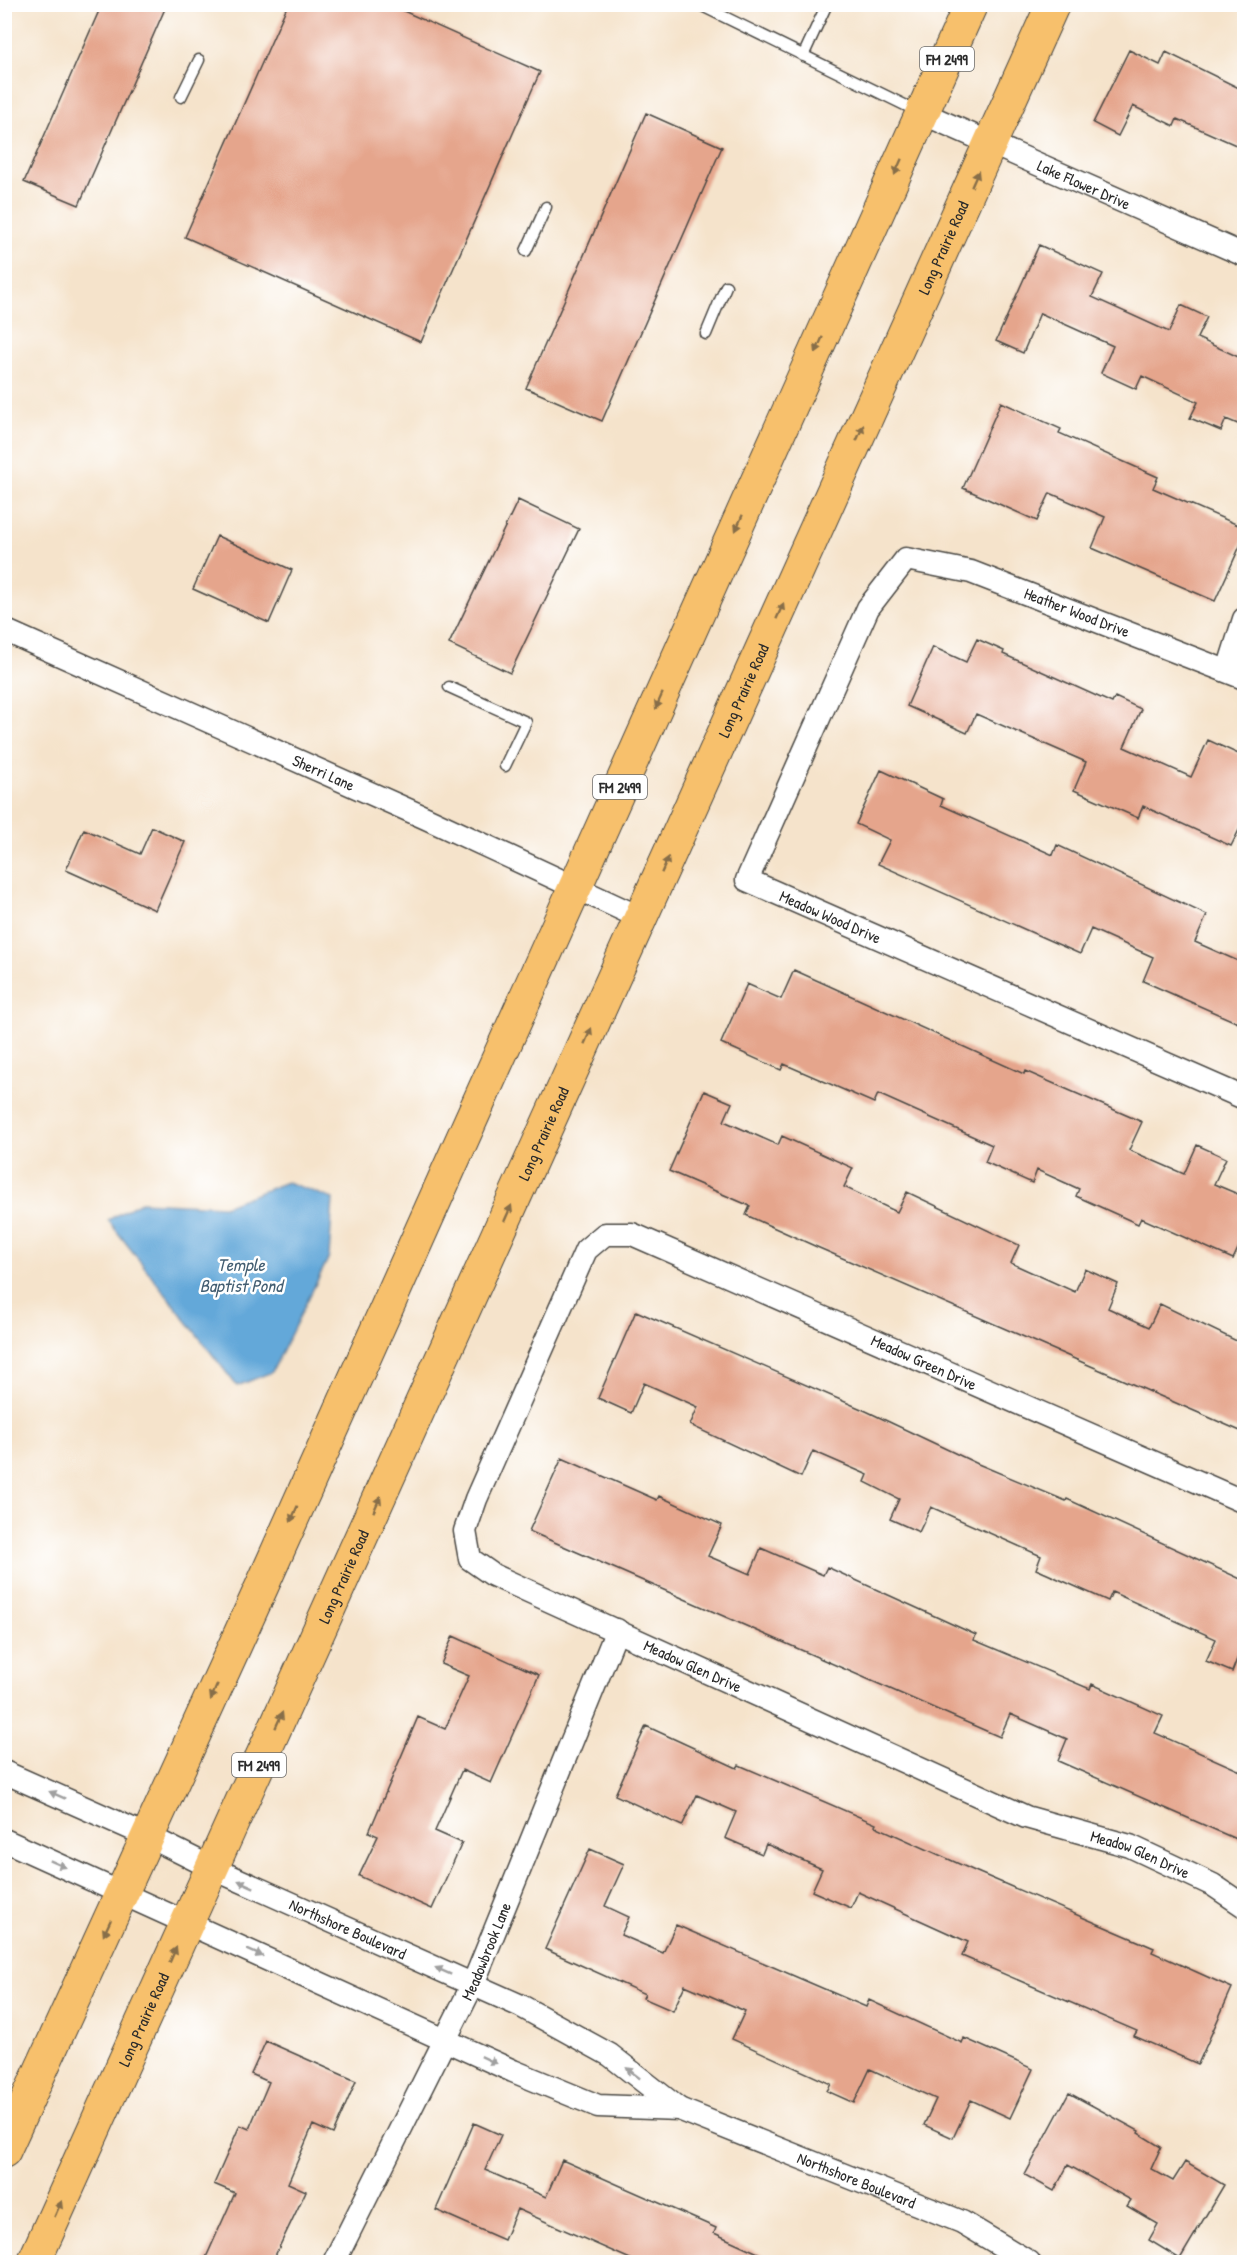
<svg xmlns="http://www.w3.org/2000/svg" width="1249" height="2267" font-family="'Patrick Hand',sans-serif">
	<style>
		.water { fill: #64a8d9; stroke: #486a82; stroke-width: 1.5 }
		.building { fill: #e5a58c }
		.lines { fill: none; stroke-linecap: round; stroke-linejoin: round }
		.lane-casing { stroke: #494743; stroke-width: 13 }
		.street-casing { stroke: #494743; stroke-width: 25 }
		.primary-casing { stroke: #494743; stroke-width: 35 }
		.lane { stroke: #fff; stroke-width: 10 }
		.street { stroke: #fff; stroke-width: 22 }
		.primary { stroke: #f7c06c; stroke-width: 33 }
		.oneway { fill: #876e48 }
		.oneway2 { fill: #a0a0a0 }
		.labels { text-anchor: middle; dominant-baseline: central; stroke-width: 5; stroke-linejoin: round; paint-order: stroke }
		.shield { fill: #fff; stroke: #6b6b6b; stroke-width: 1.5 }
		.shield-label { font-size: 15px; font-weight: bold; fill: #2b2b2b }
		.street-label { font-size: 16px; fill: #2b2b2b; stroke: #fff }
		.water-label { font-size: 18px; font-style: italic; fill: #425d71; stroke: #fff }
	</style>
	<rect width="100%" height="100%" fill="#fff"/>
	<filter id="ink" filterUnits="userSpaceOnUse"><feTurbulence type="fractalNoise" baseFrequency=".0167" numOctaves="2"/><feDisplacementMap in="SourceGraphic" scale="12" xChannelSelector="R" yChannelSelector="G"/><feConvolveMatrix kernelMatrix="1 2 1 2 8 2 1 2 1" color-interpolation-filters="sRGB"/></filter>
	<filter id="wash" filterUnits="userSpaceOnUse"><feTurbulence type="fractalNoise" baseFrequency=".008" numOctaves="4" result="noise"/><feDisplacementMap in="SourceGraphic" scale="24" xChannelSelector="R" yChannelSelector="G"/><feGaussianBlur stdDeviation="1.35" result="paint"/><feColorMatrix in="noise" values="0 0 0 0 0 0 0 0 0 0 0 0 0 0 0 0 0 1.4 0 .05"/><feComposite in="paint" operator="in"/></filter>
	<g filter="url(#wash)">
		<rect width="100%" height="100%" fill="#f5e3cb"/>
		<!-- water -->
		<path class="water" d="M287,1182l46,17 -4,58 -57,115 -35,14 -129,-166 33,-18 83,4z"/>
		<g id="blocks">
			<!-- building -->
			<path class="building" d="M102,4h65l-88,201 -55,-23z
				M288,4h100l152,68 -119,270 -236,-105z
				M1129,50l31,15 6,-13 79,39v58l-68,-30 -3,7 -41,-20 -15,30 -25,-13z
				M646,113l76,34 -120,274 -76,-33z
				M1039,245l64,29 -11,23 77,35 12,-27 26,12 -10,21 48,22v67l-19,-8 -5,12 -31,-13 8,-16 -56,-26 -6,13 -35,-16 12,-27 -73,-33 -17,40 -27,-12z
				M1001,402l60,27 -2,4 99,44 -5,11 92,40v7l-30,66 -123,-53 13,-31 -55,-24 -13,28 -74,-33z
				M518,500l61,29 -69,144 -61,-29z
				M217,536l75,34 -23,53 -76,-34z
				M977,639l27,12 -1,3 109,49 3,-6 26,12 -17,38 67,30 17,-37 37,17v61l-14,28 -88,-40 -5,12 -64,-28 12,-28 -110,-48 -9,19 -60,-27 26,-59 33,15z
				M881,770l62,29 -2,6 112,50 4,-10 150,70 -12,27 50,22v62l-102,-45 10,-24 -62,-28 -11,25 -202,-90 12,-24 -34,-16z
				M152,827l33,15 -30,68 -89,-40 18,-41 56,25z
				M794,970l230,104 1,-3 117,51 -13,28 55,24 13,-29 29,13 -12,26 31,13v37l-12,25 -92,-41 -3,6 -62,-28 3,-7 -42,-19 -5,13 -47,-21 7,-17 -114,-51 -4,9 -90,-39 -3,6 -60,-27 26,-59 34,15z
				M704,1091l28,12 -8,18 54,24 4,-9 71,32 -9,19 53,25 10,-20 112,53 -8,18 64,29 10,-23 33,15 -10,24 41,19 11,-23 85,41v88l-428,-186 -71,-32 4,-9 -81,-35z
				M636,1311l230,100 112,53 88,37 1,-2 178,82v81l-8,-3 -5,13 -26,-11 10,-22 -104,-47 -4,9 -72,-32 5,-13 -110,-49 -12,25 -29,-13 9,-20 -34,-17 3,-7 -55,-24 -12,26 -111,-52 8,-18 -54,-24 -13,30 -33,-15z
				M562,1458l95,42 2,-4 63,29 -14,31 42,18 11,-26 62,27 4,-8 149,68 -2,5 116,49 2,-5 71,32 -8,17 90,40v70l-187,-82 9,-22 -57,-25 -10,23 -471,-206z
				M453,1636l86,39 -48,108 -29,-13 -27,61 27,12 -30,66 -73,-33 19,-40 -9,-4 49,-115 27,12 24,-53 -28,-12z
				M646,1726l91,42 2,-3 137,59 -1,2 102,46 177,76 -2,4 80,36 -34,76 -64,-28 3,-5 -175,-75 6,-14 -110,-50 -7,16 -39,-17 10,-22 -56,-25 -4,10 -37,-16 11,-26 -39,-17 -15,31 -67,-31z
				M590,1849l34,15 -19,42 24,11 -8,18 42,18 13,-28 190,82 3,-7 93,43 2,-5 69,31 -23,49 -39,-18 -18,38 -29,-13 12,-26 -66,-30 -16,34 -27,-12 4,-7 -99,-45 13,-28 -60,-26 -12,26 -30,-13 2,-4 -100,-45z
				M266,2041l90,40 -23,53 -20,-9 -25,58 18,8 -34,71h-68l31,-69 -21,-9 26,-59 9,4 20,-47 -18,-8z
				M1069,2093l70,38 -1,2 23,14 -10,22 22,12 12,-19 39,23 -44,74 -31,-19 9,-16 -31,-18 4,-6 -63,-35 -14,26 -29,-16z
				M474,2123l27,12 -16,35 61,27 16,-37 154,68 -2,5 64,29h-141l-120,-53 -13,31 -68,-30z"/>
		</g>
	</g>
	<g filter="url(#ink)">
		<use href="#blocks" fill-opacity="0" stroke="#494743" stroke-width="1.5"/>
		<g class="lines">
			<!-- lane casing -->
			<g class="lane-casing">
				<path id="lane" d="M698,4l221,108
					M803,56l24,-52
					M181,97l18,-37
					M526,251l20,-44
					M706,334l20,-48
					M449,687l77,35 -21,44"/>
			</g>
			<!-- street casing -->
			<g class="street-casing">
				<g id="street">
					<path id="s1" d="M922,113l322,142"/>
					<path id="s2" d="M4,630l422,188 215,100"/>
					<path d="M1228,670l16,-51"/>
					<path id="s3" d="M1244,678l-273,-106 -65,-13 -38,49 -121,272 497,218"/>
					<path id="s4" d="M1244,1502l-612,-268h-27l-19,16 -110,249 -11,32 5,28 23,16 533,242 104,29 83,39 31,21"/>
					<path id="s5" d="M4,1772l144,64 64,32 309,138 89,49 69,54 283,113 67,40"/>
					<path d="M4,1840l509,231 85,35 81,3"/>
					<path id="s6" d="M334,2262l139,-278 144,-354"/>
				</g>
			</g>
			<!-- primary casing -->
			<g class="primary-casing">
				<g id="primary">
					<path d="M4,2151l258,-565 709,-1582"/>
					<path id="s7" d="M34,2262l1019,-2258"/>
				</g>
			</g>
			<!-- lane -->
			<use href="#lane" class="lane"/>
			<!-- street -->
			<use href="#street" class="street"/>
			<!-- primary -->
			<use href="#primary" class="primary"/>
		</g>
		<!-- one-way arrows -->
		<defs><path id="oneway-solid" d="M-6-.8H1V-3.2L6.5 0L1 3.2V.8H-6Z" transform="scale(1.5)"/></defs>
		<g class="oneway">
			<use href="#oneway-solid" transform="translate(898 167) rotate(114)"/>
			<use href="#oneway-solid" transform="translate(975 179) rotate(-66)"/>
			<use href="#oneway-solid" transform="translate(819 345) rotate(114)"/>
			<use href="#oneway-solid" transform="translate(860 433) rotate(-66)"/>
			<use href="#oneway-solid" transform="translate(739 523) rotate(114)"/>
			<use href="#oneway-solid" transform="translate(780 611) rotate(-66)"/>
			<use href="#oneway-solid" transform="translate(659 701) rotate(114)"/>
			<use href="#oneway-solid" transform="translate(665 865) rotate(-66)"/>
			<use href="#oneway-solid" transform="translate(588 1036) rotate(-66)"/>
			<use href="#oneway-solid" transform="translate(508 1213) rotate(-66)"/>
			<use href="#oneway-solid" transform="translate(377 1504) rotate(-66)"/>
			<use href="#oneway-solid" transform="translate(294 1514) rotate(114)"/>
			<use href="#oneway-solid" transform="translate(214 1692) rotate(114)"/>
			<use href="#oneway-solid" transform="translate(279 1720) rotate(-66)"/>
			<use href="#oneway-solid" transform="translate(107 1928) rotate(115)"/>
			<use href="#oneway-solid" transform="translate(173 1955) rotate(-66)"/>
			<use href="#oneway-solid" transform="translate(58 2209) rotate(-66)"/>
		</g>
		<g class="oneway2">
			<use href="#oneway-solid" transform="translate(57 1795) rotate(-156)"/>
			<use href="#oneway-solid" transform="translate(58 1864) rotate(24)"/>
			<use href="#oneway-solid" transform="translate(246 1884) rotate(-156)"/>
			<use href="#oneway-solid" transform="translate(255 1953) rotate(24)"/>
			<use href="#oneway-solid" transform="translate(443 1971) rotate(-156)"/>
			<use href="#oneway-solid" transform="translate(489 2060) rotate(25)"/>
			<use href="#oneway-solid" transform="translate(633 2073) rotate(-142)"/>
		</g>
	</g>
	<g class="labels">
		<!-- shield labels -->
		<g class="shield">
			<rect x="920" y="47" width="54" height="24" rx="4.5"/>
			<rect x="593" y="775" width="54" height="24" rx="4.5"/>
			<rect x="232" y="1753" width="54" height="24" rx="4.5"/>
		</g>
		<g class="shield-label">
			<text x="947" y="59">FM 2499</text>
			<text x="620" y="787">FM 2499</text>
			<text x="259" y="1765">FM 2499</text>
		</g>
		<!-- street labels -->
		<g class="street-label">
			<text stroke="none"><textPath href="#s1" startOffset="177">Lake Flower Drive</textPath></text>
			<text stroke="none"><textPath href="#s7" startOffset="2210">Long Prairie Road</textPath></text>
			<text transform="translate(1077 612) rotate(21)">Heather Wood Drive</text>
			<text stroke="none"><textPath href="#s7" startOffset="1724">Long Prairie Road</textPath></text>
			<text stroke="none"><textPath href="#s2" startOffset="350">Sherri Lane</textPath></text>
			<text stroke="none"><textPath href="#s3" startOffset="810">Meadow Wood Drive</textPath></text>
			<text stroke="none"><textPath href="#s7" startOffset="1238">Long Prairie Road</textPath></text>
			<text transform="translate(924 1362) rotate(24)">Meadow Green Drive</text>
			<text stroke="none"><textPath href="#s7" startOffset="752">Long Prairie Road</textPath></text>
			<text stroke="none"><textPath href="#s4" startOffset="1302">Meadow Glen Drive</textPath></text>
			<text stroke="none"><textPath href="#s4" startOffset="1788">Meadow Glen Drive</textPath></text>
			<text stroke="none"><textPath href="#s5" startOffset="378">Northshore Boulevard</textPath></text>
			<text stroke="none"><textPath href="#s6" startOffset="346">Meadowbrook Lane</textPath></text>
			<text stroke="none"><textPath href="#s7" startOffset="266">Long Prairie Road</textPath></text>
			<text stroke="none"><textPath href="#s5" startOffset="948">Northshore Boulevard</textPath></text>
		</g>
		<!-- water labels -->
		<g class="water-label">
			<text x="241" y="1264">Temple<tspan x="241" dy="21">Baptist Pond</tspan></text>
		</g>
	</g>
	<!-- margin -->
	<rect width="1249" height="2267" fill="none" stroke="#fff" stroke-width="24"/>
</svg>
